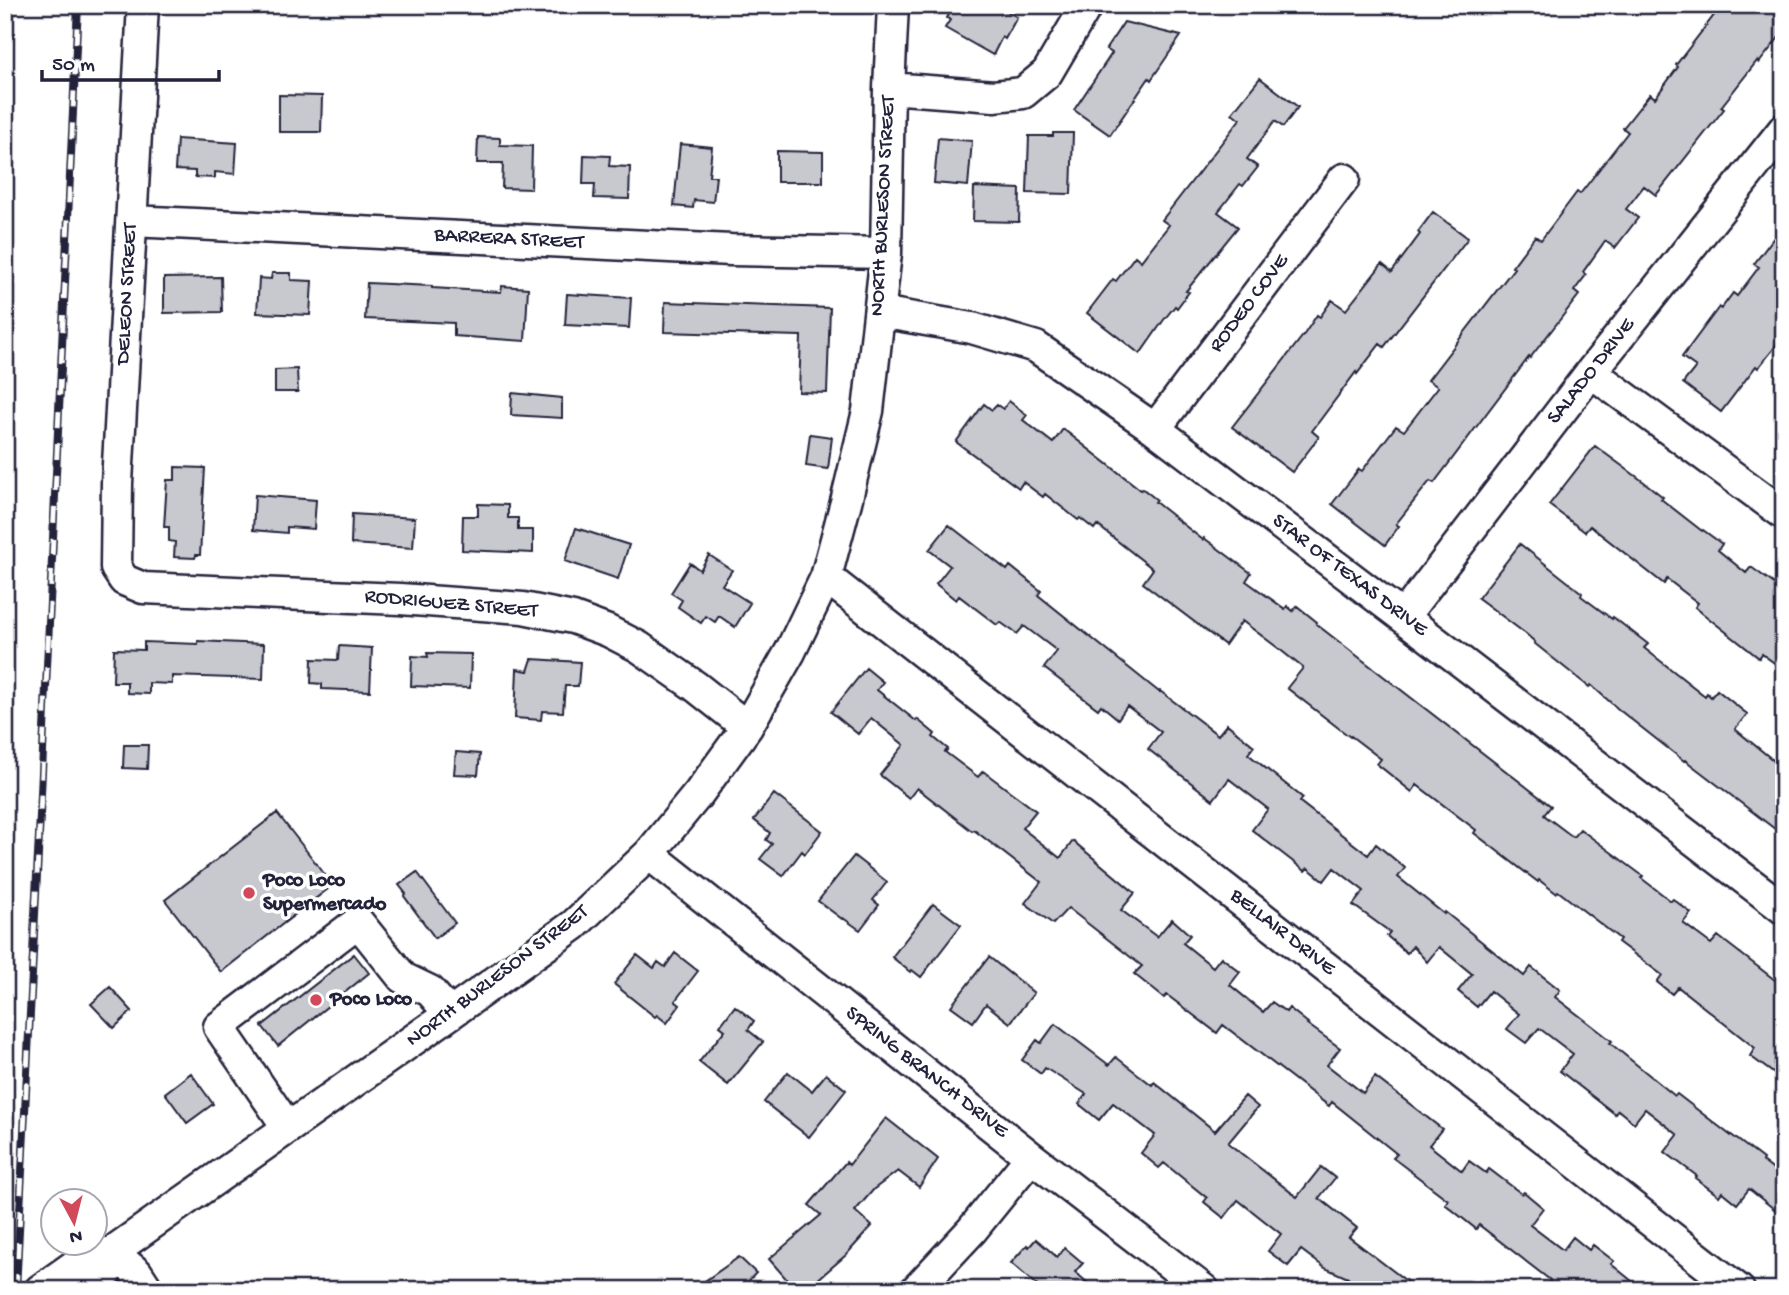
<svg xmlns="http://www.w3.org/2000/svg" width="1789" height="1295" font-family="'Gochi Hand',sans-serif">
	<style>
		.building { fill: #c8c8cf; stroke: #22223b; stroke-width: 2 }
		.lines { fill: none; stroke-linecap: round; stroke-linejoin: round }
		.minor-casing { stroke: #22223b; stroke-width: 35 }
		.minor { stroke: #fff; stroke-width: 30 }
		.rail-casing { stroke: #22223b; stroke-width: 8 }
		.rail { stroke: #fff; stroke-width: 5; stroke-dasharray: 16; stroke-linecap: butt }
		.poi-dot { fill: #d1495b; stroke: #fff; stroke-width: 2.5 }
		.labels { text-anchor: middle; dominant-baseline: central; stroke-width: 7; stroke-linejoin: round; paint-order: stroke }
		.street-label { font-size: 21px; fill: #22223b; stroke: #fff }
		.poi-label { font-size: 21px; font-weight: bold; fill: #22223b; stroke: #fff; text-anchor: start }
	</style>
	<rect width="100%" height="100%" fill="#fff"/>
	<filter id="ink" filterUnits="userSpaceOnUse"><feTurbulence type="fractalNoise" baseFrequency=".0143" numOctaves="2"/><feDisplacementMap in="SourceGraphic" scale="14" xChannelSelector="R" yChannelSelector="G"/><feConvolveMatrix kernelMatrix="1 2 1 2 8 2 1 2 1" color-interpolation-filters="sRGB"/></filter>
	<g filter="url(#ink)">
		<!-- building -->
		<path class="building" d="M954,5h43l20,12 -12,22 -3,-2 -9,18 -48,-27 5,-8 -3,-2z
			M1722,5h62v26l-25,32 -2,-2 -36,46 3,2 -68,86 -12,-9 -18,23 12,9 -23,30 -10,-7 -22,31 3,3 -12,16 5,4 -49,63 -1,-1 -95,126 -4,-2 -34,43 3,2 -14,19 -53,-41 27,-35 3,2 34,-45 8,5 34,-44 -10,-7 86,-112 -2,-1 23,-31 6,4 36,-48 3,2 48,-62 -5,-4 27,-34 5,4 23,-31 -2,-2z
			M1124,22l57,14 -30,44 -2,-2 -39,57 -36,-25 38,-57 -6,-4z
			M1260,78l38,29 -15,20 -8,-6 -28,38 11,8 -15,19 -3,-2 -22,28 20,15 -52,64 3,1 -12,16 -2,-2 -12,15 -23,33 -53,-41 26,-34 3,2 19,-25 6,5 28,-36 -7,-5 78,-101 -8,-6z
			M279,95l43,1 -1,36h-42z
			M1053,133h20l-2,61 -44,-1 2,-57h24z
			M478,137l22,1v7l32,1 -1,43 -29,-1 1,-25h-26z
			M938,138l34,3 -4,45 -34,-3z
			M177,139l60,4 -2,31 -20,-2v6l-20,-1v-6l-20,-1z
			M680,144l32,3 -3,29h7l-3,26 -19,-2 -1,8 -19,-2z
			M777,151l46,1v30h-46z
			M584,155l26,1 -1,10 21,1 -1,32 -35,-1 1,-14h-12z
			M974,187l46,2 -1,33 -46,-1z
			M1433,212l35,26 -84,109 -4,-3 -23,30 -1,-2 -44,59 7,6 -27,35 -60,-45 73,-94 12,-18 3,2 12,-17 14,10 36,-46 10,8 28,-38 -2,-2z
			M1784,224v109l-12,18 -14,17 -2,-2 -35,46 -38,-29 13,-16 -14,-10 37,-50 2,2 12,-16 4,3 22,-29 -5,-3z
			M272,273h19v7l21,1 -2,34 -53,-2 2,-35 12,1z
			M221,277l1,35 -58,1v-35z
			M367,283l65,3v2l69,4 1,-6 26,2 -3,53 -71,-5v-13l-89,-4z
			M567,294l64,4 -2,30 -64,-3z
			M665,302l165,6 -3,85 -28,-1 2,-56 -137,-4z
			M297,369l1,23h-23v-22z
			M512,393l50,5v20l-51,-3z
			M1009,401l18,14 -4,5 30,23 10,-14 78,61 2,-1 14,11 -2,2 48,38 1,-2 47,35 -5,8 39,28 2,-3 6,5 4,-5 20,16 -1,2 235,182 -7,9 29,22 7,-8 63,47 -2,2 30,23 2,-2 18,14 -8,10 28,21 7,-8 66,51v94l-34,-25 5,-8 -44,-35 -33,-26 -6,7 -15,-12 5,-7 -44,-33 2,-3 -62,-48 -2,2 -17,-13 -1,2 -64,-49 2,-3 -59,-45 -5,7 -35,-28 4,-5 -30,-23 -1,1 -63,-49 16,-20 -25,-20 -36,-27 -17,24 -82,-62 10,-14 -56,-44 -3,4 -14,-11 -2,2 -33,-26 -2,3 -20,-15 -4,6 -63,-46 28,-38 8,6 5,-5 6,4z
			M810,434l22,3 -4,32 -22,-3z
			M1595,446l49,36 19,15 -2,2 41,32 1,-1 19,14 -4,6 28,23 5,-6 33,24v79l-22,-16 -3,4 -57,-45 -7,-6 3,-4 -31,-24 -3,5 -74,-58 -5,6 -36,-27z
			M175,467l30,1 -5,87h-4l-1,3 -21,-1 1,-15 -6,-1v-14h-5l3,-47h8z
			M255,495l61,5 -2,29 -27,-2v6l-34,-3z
			M478,504l30,1v13h10v12h15v23l-71,-3 1,-34h15z
			M352,514l63,4 -2,30 -62,-4z
			M949,525l58,45 3,-4 31,25 -3,4 121,97 1,-1 58,44 9,-11 27,22 -6,8 55,44 -3,4 68,53 8,-11 29,24 -7,9 46,37 1,-2 79,64 7,-9 29,23 -5,7 57,44 -2,2 65,53 2,-2 53,41v-1l33,25 -1,2 22,17v39l-35,-28 -12,15 -15,-12 -3,4 -24,-18 2,-2 -32,-24 13,-17 -33,-26 -11,14 -16,-13 -3,4 -55,-43 13,-17 -34,-26 -13,15 -19,-14 12,-15 -29,-23 -13,16 -19,-16 14,-17 -33,-27 -12,15 -14,-16 -6,7 -20,-17 3,-4 -37,-27 11,-14 -30,-23 -10,13 -16,-13 -3,3 -53,-41 16,-21 -39,-30 -16,21 -65,-51 13,-17 -34,-26 -9,13 -17,-14 -3,4 -54,-41 13,-17 -33,-25 -7,8 -17,-12 -3,3 -38,-29 -3,4 -20,-16 14,-18 -21,-16z
			M576,528l53,17 -11,34 -53,-18z
			M1520,544l62,49 -1,3 31,23 1,-2 35,27 -4,4 61,48 2,-3 4,4 6,-7 30,24 -12,15 49,40v67l-99,-76 -1,1 -66,-52 -27,-24 -2,2 -55,-44 1,-1 -9,-8 -48,-36z
			M709,555l23,15 -10,15 28,18 -15,24 -16,-11 -4,6 -9,-6 -5,7 -23,-16 4,-7 -11,-7 19,-30 10,7z
			M198,641l66,3 -1,35 -91,-3v8l-23,-1v11l-22,-1v-11h-14l1,-33 30,1v-8l54,2z
			M339,646l33,2 -2,43 -48,-2v-5l-11,-1 1,-24 26,1z
			M427,653l44,1 -1,34 -59,-2 1,-30 16,1z
			M532,659l48,3 -2,24h-13l-2,26 -21,-1 -1,9 -26,-2 2,-49 11,2z
			M866,668l17,14 -6,8 39,31 1,-2 18,15 -2,3 15,12 -3,3 33,25 5,-6 53,40 -14,17 38,30 13,-17 62,52 -14,17 36,27 15,-18 18,16 -7,8 30,24 8,-10 19,15 -10,13 33,27 9,-10 14,10 3,-4 19,15 -1,1 33,24 -13,17 36,28 12,-16 67,52 -13,16 33,26 7,-10 17,12 3,-4 33,25 2,-2 19,16 -13,17 33,25 10,-13 16,13 4,-5 21,16 -3,3 32,26h-83l-11,-8 1,-2 -71,-55 -3,4 -31,-25 3,-4 -55,-42 4,-4 -65,-52 -3,4 -106,-81 -6,8 -50,-38 -3,3 -30,-24 8,-8 -74,-58 -15,16 -28,-21 16,-21 -67,-52 -2,1 -55,-43 -8,10 -29,-23 24,-30 -33,-27 -13,16 -27,-22z
			M124,745h24l-1,24 -24,-1z
			M456,752l24,2 -2,21 -24,-1z
			M774,794l48,37 -17,23 -3,-3 -19,25 -23,-17 12,-15 -6,-4 4,-7 -16,-13z
			M277,813l56,72 -112,87 -56,-72z
			M854,856l33,26 -14,18 6,5 -19,25 -17,-12 -1,1 -24,-18z
			M417,872l38,51 -20,15 -31,-42 2,-2 -7,-9z
			M933,904l28,21 -40,52 -9,-7 -2,2 -18,-15z
			M675,953l23,18 -23,30 5,4 -13,18 -10,-8 -2,2 -41,-33 23,-29 17,13 4,-6 7,5z
			M354,954l15,19 -91,73 -16,-20z
			M989,957l45,36 -24,30 -24,-19 -13,18 -22,-16z
			M110,987l22,24 -18,17 -23,-24z
			M735,1006l19,15 -6,9 15,12 -35,43 -29,-23 26,-32 -5,-4z
			M1055,1024l54,41 7,-8 36,28 2,-3 61,49 30,-35 13,11 -30,36 69,54 24,-30 14,11 -16,20 38,30 -8,9 69,53h-79l9,-12 -23,-10 -24,-18 -13,16 -20,-15 13,-17 -43,-34 -14,18 -20,-16 3,-4 -43,-35 -5,5 -18,-15 14,-18 -42,-32 -14,17 -20,-16 7,-10 -41,-26 -4,6 -19,-14 15,-20 4,3z
			M788,1072l24,19 14,-17 20,16 -37,47 -45,-35z
			M191,1073l22,31 -26,19 -22,-30z
			M886,1118l52,41 -19,28 -21,-16 -24,18 -19,22 17,15 -26,29 -30,26 -11,9h-9l-27,-31 52,-44 -12,-10 37,-43 3,3z
			M1036,1239l21,18 8,-9 18,15 -8,9 21,18h-54l-31,-27 16,-18 2,2z
			M739,1257l17,16 -16,17h-48z"/>
		<g class="lines">
			<!-- minor casing -->
			<g class="minor-casing">
				<path id="minor" d="M143,5l-26,478 -1,85 8,12 19,8 257,11 123,9 50,10 35,13 31,16 56,39 52,41
					M889,88l105,8 29,-3 24,-20 40,-68
					M132,221l599,29 155,3
					M880,312l92,16 64,19 119,82 248,188 381,292
					M1591,372l193,142
					M1155,429l189,-250
					M826,577l913,713
					M1403,617l188,-245 193,-243
					M649,854l382,303 173,133
					M288,1128l-69,-101 139,-105 45,56 27,13 20,23
					M112,1252l25,21 11,17
					M40,1290l45,-32 27,-6 338,-238 124,-89 75,-71 50,-61 48,-66 43,-75 36,-75 20,-75 22,-91 18,-158 3,-165 4,-83
					M86,1290l18,-12 8,-26
					M916,1290l56,-60 59,-73"/>
			</g>
			<!-- minor -->
			<use href="#minor" class="minor"/>
			<!-- rail casing -->
			<g class="rail-casing">
				<path id="rail" d="M16,1290l24,-475 38,-810"/>
			</g>
			<!-- rail -->
			<use href="#rail" class="rail"/>
		</g>
	</g>
	<!-- markers -->
	<g class="poi-dot">
		<circle cx="249" cy="893" r="7"/>
		<circle cx="316" cy="1000" r="7"/>
	</g>
	<g class="labels">
		<!-- street labels -->
		<g class="street-label">
			<text transform="translate(884 206) rotate(-87)">NORTH BURLESON STREET</text>
			<text transform="translate(509 240) rotate(3)">BARRERA STREET</text>
			<text transform="translate(128 294) rotate(-87)">DELEON STREET</text>
			<text transform="translate(1250 304) rotate(-53)">RODEO COVE</text>
			<text transform="translate(1592 372) rotate(-52)">SALADO DRIVE</text>
			<text transform="translate(1349 576) rotate(37)">STAR OF TEXAS DRIVE</text>
			<text transform="translate(451 605) rotate(5)">RODRIGUEZ STREET</text>
			<text transform="translate(1282 933) rotate(38)">BELLAIR DRIVE</text>
			<text transform="translate(498 977) rotate(-37)">NORTH BURLESON STREET</text>
			<text transform="translate(926 1073) rotate(38)">SPRING BRANCH DRIVE</text>
		</g>
		<!-- poi labels -->
		<g class="poi-label">
			<text x="263" y="881">Poco Loco<tspan x="263" dy="24">Supermercado</tspan></text>
			<text x="330" y="1000">Poco Loco</text>
		</g>
	</g>
	<!-- margin -->
	<rect width="1789" height="1295" fill="none" stroke="#fff" stroke-width="28"/>
	<rect x="14" y="14" width="1761" height="1267" fill="none" stroke="#22223b" stroke-width="2.5" filter="url(#ink)"/>
	<!-- north arrow -->
	<g transform="translate(74 1222) rotate(173)"><circle r="33" fill="#ffffff" stroke="#a7a7b1" stroke-width="2"/>
	<path d="M0-5L12 26L0 18L-12 26Z" fill="#d1495b"/>
	<text y="-10" font-size="19" font-weight="bold" text-anchor="middle" fill="#22223b">N</text>
	</g>
	<!-- scale -->
	<path d="M42 70v10h177v-10" fill="none" stroke="#22223b" stroke-width="3.5"/>
	<text x="52" y="70" font-size="21" fill="#22223b" stroke="#ffffff" stroke-width="5" paint-order="stroke">50 m</text>
</svg>
